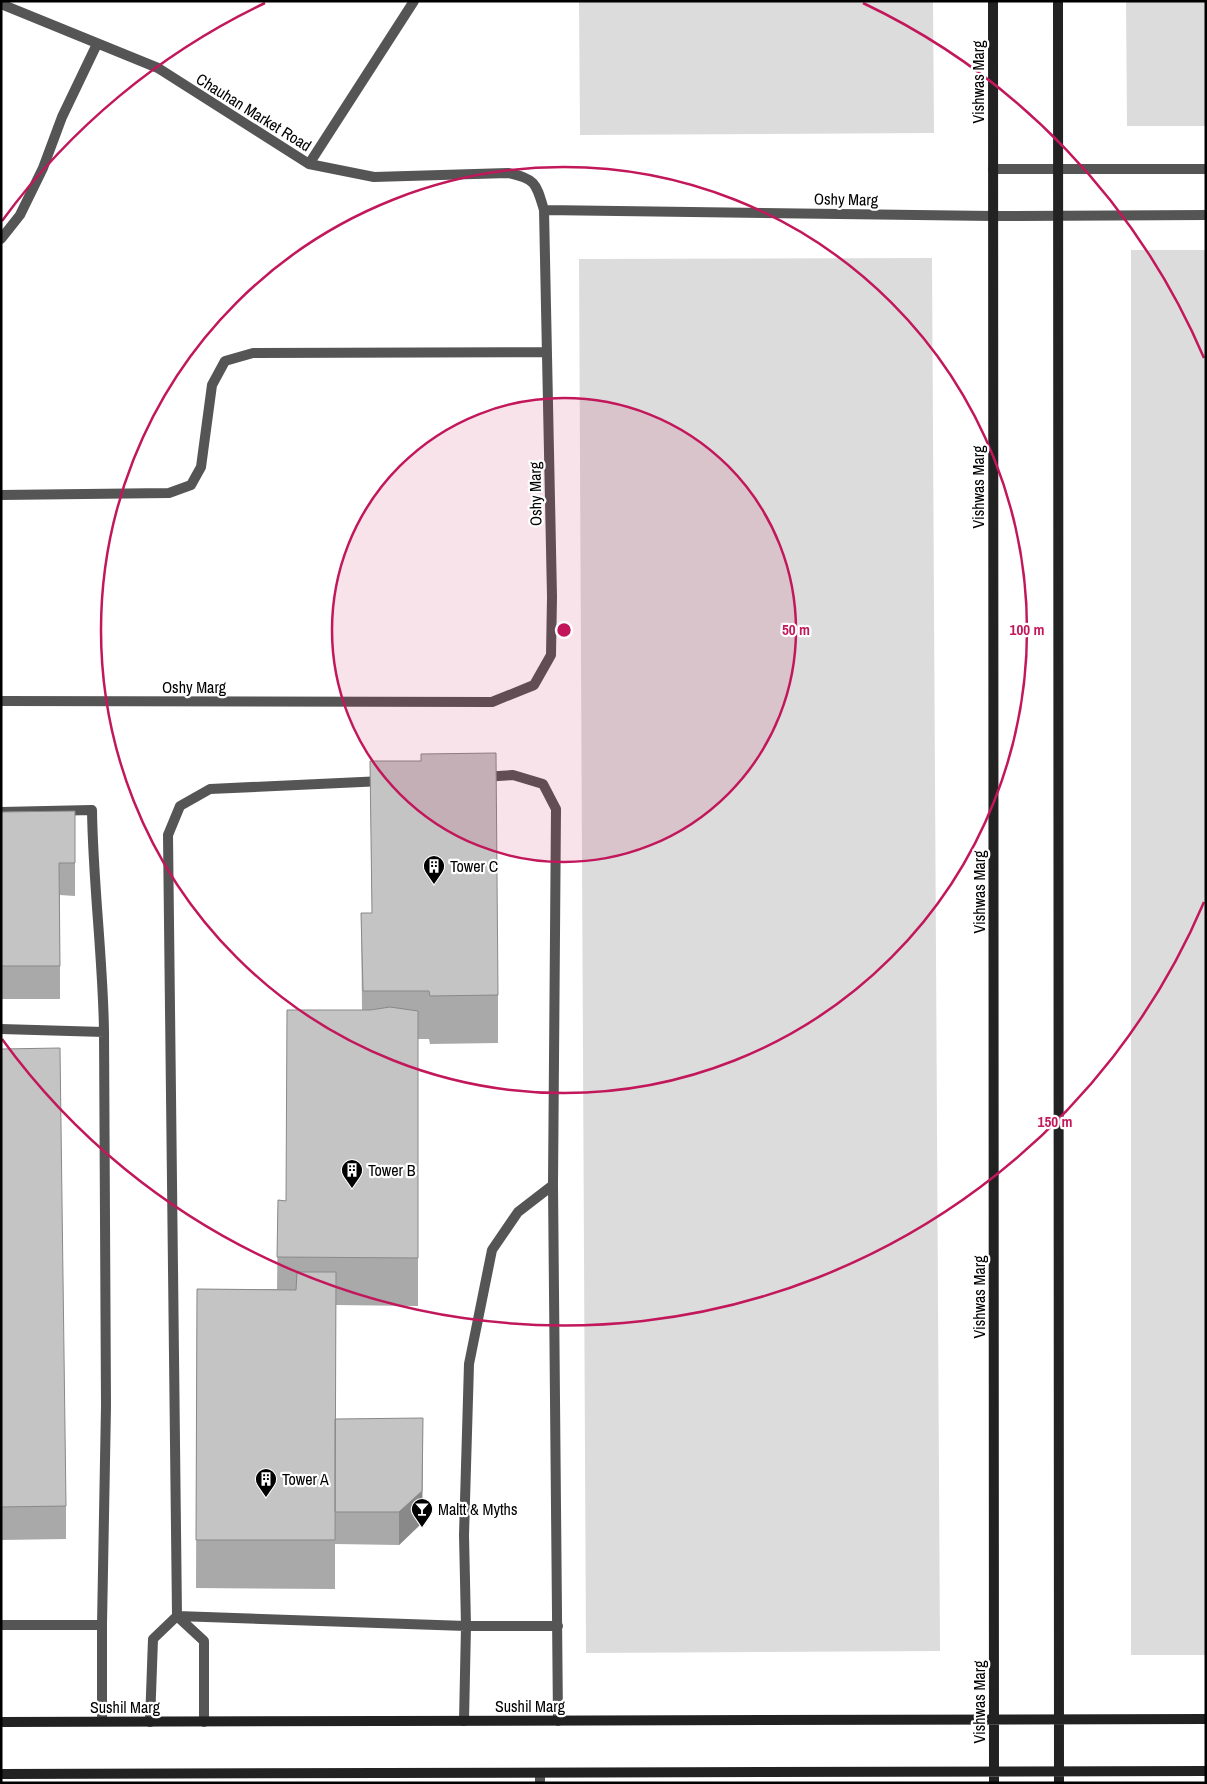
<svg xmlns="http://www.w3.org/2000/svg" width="1207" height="1784" font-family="'Archivo Narrow',sans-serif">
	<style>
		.green { fill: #dcdcdc }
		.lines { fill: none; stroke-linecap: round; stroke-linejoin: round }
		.lane { stroke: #555; stroke-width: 10 }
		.street { stroke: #555; stroke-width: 10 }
		.secondary { stroke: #222; stroke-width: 10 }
		.wall { fill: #a9a9a9 }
		.shaded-wall { fill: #898989 }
		.building { fill: #c4c4c4; stroke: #898989 }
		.ring { fill: none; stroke: #c2185b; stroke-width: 2.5 }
		.labels { text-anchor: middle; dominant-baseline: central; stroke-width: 4.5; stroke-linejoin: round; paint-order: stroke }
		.street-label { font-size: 16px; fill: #000; stroke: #fff }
		.poi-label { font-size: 16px; fill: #000; stroke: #fff; text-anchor: start }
		.centre { fill: #c2185b; stroke: #fff; stroke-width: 2.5 }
		.ring-label { font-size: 15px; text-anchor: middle; font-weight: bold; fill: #c2185b; stroke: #fff; stroke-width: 4.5; stroke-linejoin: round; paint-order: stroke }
	</style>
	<rect width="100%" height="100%" fill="#fff"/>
	<!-- green -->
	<path class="green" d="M579,1h354l1,132 -354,2z
		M1126,1h80v125h-79z
		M1131,250h75v1405h-75z
		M932,258l8,1393 -354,2 -7,-1394z"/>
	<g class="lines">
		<!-- lane -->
		<path class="lane" d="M483,777l30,-2 30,9 13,25 -3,376 5,536
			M1,812l91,-2c1,74 11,148 12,222l-103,-3
			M177,1616l289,10h92
			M177,1616l27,25v81
			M1,1625h101v96
			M102,1625l4,-219 -2,-374
			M464,1721l2,-95 -2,-91 5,-171 23,-114 26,-38 35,-27
			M150,1722l3,-83 24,-23 -9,-781 12,-29 30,-17 173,-8
			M540,1773v10"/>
		<!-- street -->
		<path class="street" d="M1,4l157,64 151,96 65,13 134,-4c28,6 28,10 36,37
			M309,164l105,-163
			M993,169h213
			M1,239l19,-24 23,-47 19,-51 35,-73
			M1,495l168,-2 22,-8 10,-18 11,-82 13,-24 28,-8 294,-1
			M1,701l491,1 42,-17 17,-30 1,-58 -8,-387 449,6 213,-1"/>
		<!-- secondary -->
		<path class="secondary" d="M993,1l1,1782
			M1058,1l1,1782
			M1,1722l1205,-3
			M1,1774l1205,-3"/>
	</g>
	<!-- wall -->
	<path class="wall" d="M370,761l128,234v48l-68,1 -1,-5h-11v267l-82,-1 -1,114 88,31 -1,73 -23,22 -64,-1v-4v49l-139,-1 1,-299h80l1,-89 8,1 76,-191 -1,-97h11z
		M75,811v85l-15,-1v104h-59v-187z
		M1,1049l65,457v33l-65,1z"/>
	<!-- shaded-wall -->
	<path class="shaded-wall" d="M423,1418l-1,105 -23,22v-33z"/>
	<!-- building -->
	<path class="building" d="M496,753l2,242 -68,1 -1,-5h-66l-2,-78h11l-2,-152h51v-7z
		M75,811v52h-16l1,103h-59v-154z
		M390,1007l28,4v247l-141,-1 1,-57 8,1 1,-191h83z
		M60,1048l6,458 -65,1v-458z
		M297,1272h39l-1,268h-139l1,-251 99,1z
		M423,1418l-1,73 -23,21h-64v-93z"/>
	<!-- distance rings -->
	<circle cx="564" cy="630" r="232" fill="#c2185b" fill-opacity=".12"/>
	<g class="ring">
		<circle cx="564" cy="630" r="232"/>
		<circle cx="564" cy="630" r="463"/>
		<path d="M1204 902A695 695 0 0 1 2 1039M2 221A695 695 0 0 1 265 3M863 3A695 695 0 0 1 1204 358"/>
	</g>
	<!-- icons -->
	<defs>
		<g id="building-pin" transform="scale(1.125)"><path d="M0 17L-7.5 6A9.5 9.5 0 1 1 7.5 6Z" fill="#000" stroke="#fff"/><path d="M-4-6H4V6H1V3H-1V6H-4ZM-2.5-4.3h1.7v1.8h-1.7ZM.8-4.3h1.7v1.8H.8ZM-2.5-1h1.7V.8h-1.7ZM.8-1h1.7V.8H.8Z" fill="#fff"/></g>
		<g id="bar-pin" transform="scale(1.125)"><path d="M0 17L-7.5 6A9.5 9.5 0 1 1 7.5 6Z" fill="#000" stroke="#fff"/><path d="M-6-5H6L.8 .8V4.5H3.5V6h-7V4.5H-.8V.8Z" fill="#fff"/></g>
	</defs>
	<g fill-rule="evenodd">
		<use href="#building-pin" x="434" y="866"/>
		<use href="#building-pin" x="352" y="1170"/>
		<use href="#building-pin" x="266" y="1479"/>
		<use href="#bar-pin" x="422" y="1509"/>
	</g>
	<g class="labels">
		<!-- street labels -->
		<g class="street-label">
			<text transform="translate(978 82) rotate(-90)">Vishwas Marg</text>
			<text transform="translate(254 112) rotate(32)">Chauhan Market Road</text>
			<text transform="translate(846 199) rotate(1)">Oshy Marg</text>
			<text transform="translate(978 487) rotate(-90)">Vishwas Marg</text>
			<text transform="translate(535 494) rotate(-91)">Oshy Marg</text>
			<text x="194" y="687">Oshy Marg</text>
			<text transform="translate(979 892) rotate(-90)">Vishwas Marg</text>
			<text transform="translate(979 1297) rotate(-90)">Vishwas Marg</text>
			<text transform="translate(979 1702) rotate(-90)">Vishwas Marg</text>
			<text x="530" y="1706">Sushil Marg</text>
			<text x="125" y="1707">Sushil Marg</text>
		</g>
		<!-- poi labels -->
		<g class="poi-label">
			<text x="450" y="866">Tower C</text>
			<text x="368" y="1170">Tower B</text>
			<text x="282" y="1479">Tower A</text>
			<text x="438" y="1509">Maltt &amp; Myths</text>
		</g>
	</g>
	<circle cx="564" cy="630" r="8" class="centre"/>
	<g class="ring-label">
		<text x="796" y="635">50 m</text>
		<text x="1027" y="635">100 m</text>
		<text x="1055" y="1127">150 m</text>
	</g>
	<!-- border -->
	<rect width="1207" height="1784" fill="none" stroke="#000000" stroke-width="5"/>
</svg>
